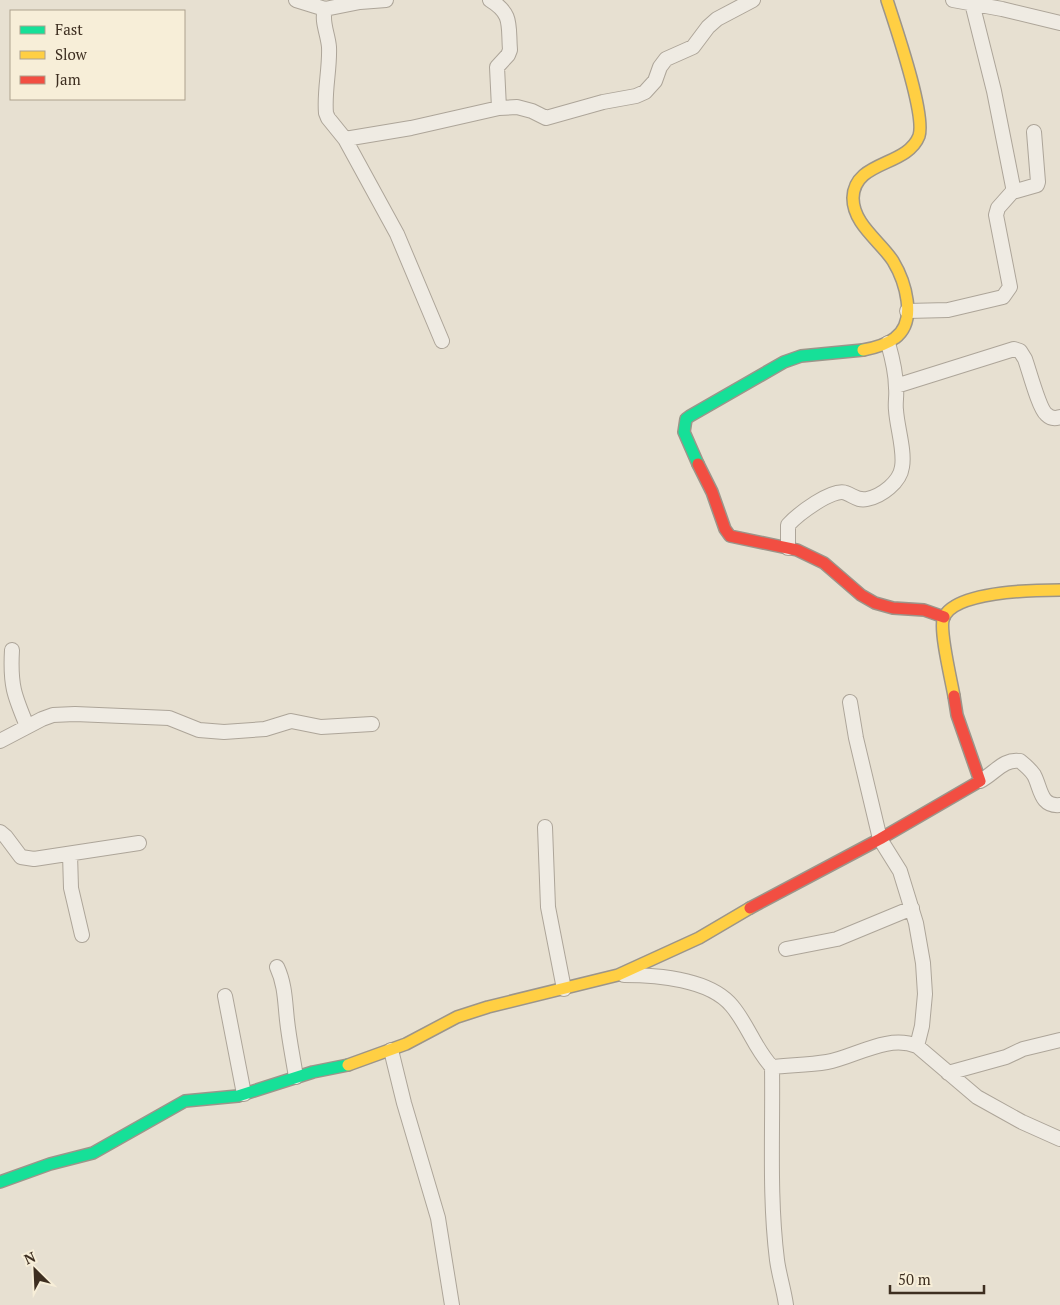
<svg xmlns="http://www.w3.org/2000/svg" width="1060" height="1305" font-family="'PT Serif',serif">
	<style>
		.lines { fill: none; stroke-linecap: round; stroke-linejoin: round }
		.street-casing { stroke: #ada599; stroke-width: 16 }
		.fast-casing { stroke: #9c958a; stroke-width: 14 }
		.slow-casing { stroke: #9c958a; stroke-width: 14 }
		.jam-casing { stroke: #9c958a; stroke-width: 14 }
		.street { stroke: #efebe3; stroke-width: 14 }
		.fast { stroke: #16e098; stroke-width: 11 }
		.slow { stroke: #ffcf43; stroke-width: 11 }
		.jam { stroke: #f24e42; stroke-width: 11 }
	</style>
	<rect width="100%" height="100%" fill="#e7e0d1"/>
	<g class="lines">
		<!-- street casing -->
		<g class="street-casing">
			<path id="street" d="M296,0l29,9
				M386,0l-26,2 -35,7c-4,12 3,25 4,38 1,22 -5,44 -3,66l2,5 17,21 52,95 45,107
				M490,0c23,14 18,25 20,50l-2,5 -11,12 2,41
				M953,0l49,9 58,14
				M972,3l22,88 19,96 3,4 21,-6 1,-3 -4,-50
				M345,139l66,-11 88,-20 18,-1 15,4 14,7 57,-16 33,-6 9,-4 10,-11 5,-14 6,-8 27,-12 15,-20 9,-8 36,-19
				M907,311l41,-1 55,-13 7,-10 -14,-72 2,-7 16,-18
				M896,386l118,-37 6,2 5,8c4,11 14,49 21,55 4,4 9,5 14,3
				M788,548v-23c9,-10 45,-38 58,-32 8,3 12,8 21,6 15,-3 33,-17 35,-32 3,-16 -5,-40 -6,-57 -1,-7 1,-15 0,-22 0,-15 -4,-31 -8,-45
				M12,650c-2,35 2,45 15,76
				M850,702l6,36 24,101 20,32 16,52 7,40 2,31 -3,32 -5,20
				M0,741l42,-22 11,-4 22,-1 94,4 30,12 25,2 41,-3 26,-8 30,6 51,-3
				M980,781c14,-7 24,-23 40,-20 5,4 10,8 14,14 7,13 6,32 26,30
				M545,827l3,80 16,82
				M0,832l6,5 15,20 13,2 105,-16
				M70,854l1,34 11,47
				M786,949l51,-10 75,-31
				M277,967c8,17 8,35 10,53 2,19 6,38 9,57
				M624,975c33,0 86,4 108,31 16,19 23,43 40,61 18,-2 37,-2 55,-5 28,-5 60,-28 90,-16l60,51 45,25 38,17
				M225,996l19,98
				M391,1050l13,53 34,115 14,87
				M772,1067c1,64 -3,129 5,193 2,15 7,30 9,45
				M948,1073l58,-16 17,-8 37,-9"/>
		</g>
		<!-- fast casing -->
		<g class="fast-casing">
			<path id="fast" d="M698,464l-14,-32 2,-13 4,-3 94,-54 17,-6 62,-6
				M0,1182l50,-18 43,-11 92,-52 53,-5 75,-24 35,-7"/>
		</g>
		<!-- slow casing -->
		<g class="slow-casing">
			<path id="slow" d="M863,350c11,-2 23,-5 32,-12 23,-17 10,-57 -2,-77 -13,-20 -40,-37 -40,-63 1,-38 54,-31 66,-62 7,-22 -24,-111 -32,-136
				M954,696c-3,-17 -14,-62 -11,-76 7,-29 92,-30 117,-30
				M348,1065l58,-21 51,-27 31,-10 130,-32 81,-37 51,-30"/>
		</g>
		<!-- jam casing -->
		<g class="jam-casing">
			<path id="jam" d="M698,464l14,28 13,37 5,7 67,14 27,13 37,32 14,8 18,5 31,2 20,7
				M750,908l130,-69 100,-58 -23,-66 -3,-19"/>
		</g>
		<!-- street -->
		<use href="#street" class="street"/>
		<!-- fast -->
		<use href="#fast" class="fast"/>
		<!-- slow -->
		<use href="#slow" class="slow"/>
		<!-- jam -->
		<use href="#jam" class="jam"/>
	</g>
	<!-- legend -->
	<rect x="10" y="10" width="175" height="90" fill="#f7eed8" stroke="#ada18e"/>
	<rect x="20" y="26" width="25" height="8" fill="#16e098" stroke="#ada18e"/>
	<text x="55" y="35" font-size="15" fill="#3d2e20">Fast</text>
	<rect x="20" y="51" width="25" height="8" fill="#ffcf43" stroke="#ada18e"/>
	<text x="55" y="60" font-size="15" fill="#3d2e20">Slow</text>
	<rect x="20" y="76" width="25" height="8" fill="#f24e42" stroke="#ada18e"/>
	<text x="55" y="85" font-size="15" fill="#3d2e20">Jam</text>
	<!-- north arrow -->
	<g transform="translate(35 1270) rotate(336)" stroke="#f7eed8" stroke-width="4" paint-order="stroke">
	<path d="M0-4L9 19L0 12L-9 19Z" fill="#3d2e20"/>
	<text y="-8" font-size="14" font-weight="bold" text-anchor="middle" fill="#3d2e20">N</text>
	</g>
	<!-- scale -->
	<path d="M890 1285v8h94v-8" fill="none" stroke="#3d2e20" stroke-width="2.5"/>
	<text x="898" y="1285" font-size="15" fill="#3d2e20" stroke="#f7eed8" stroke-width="4" paint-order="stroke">50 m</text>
</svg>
